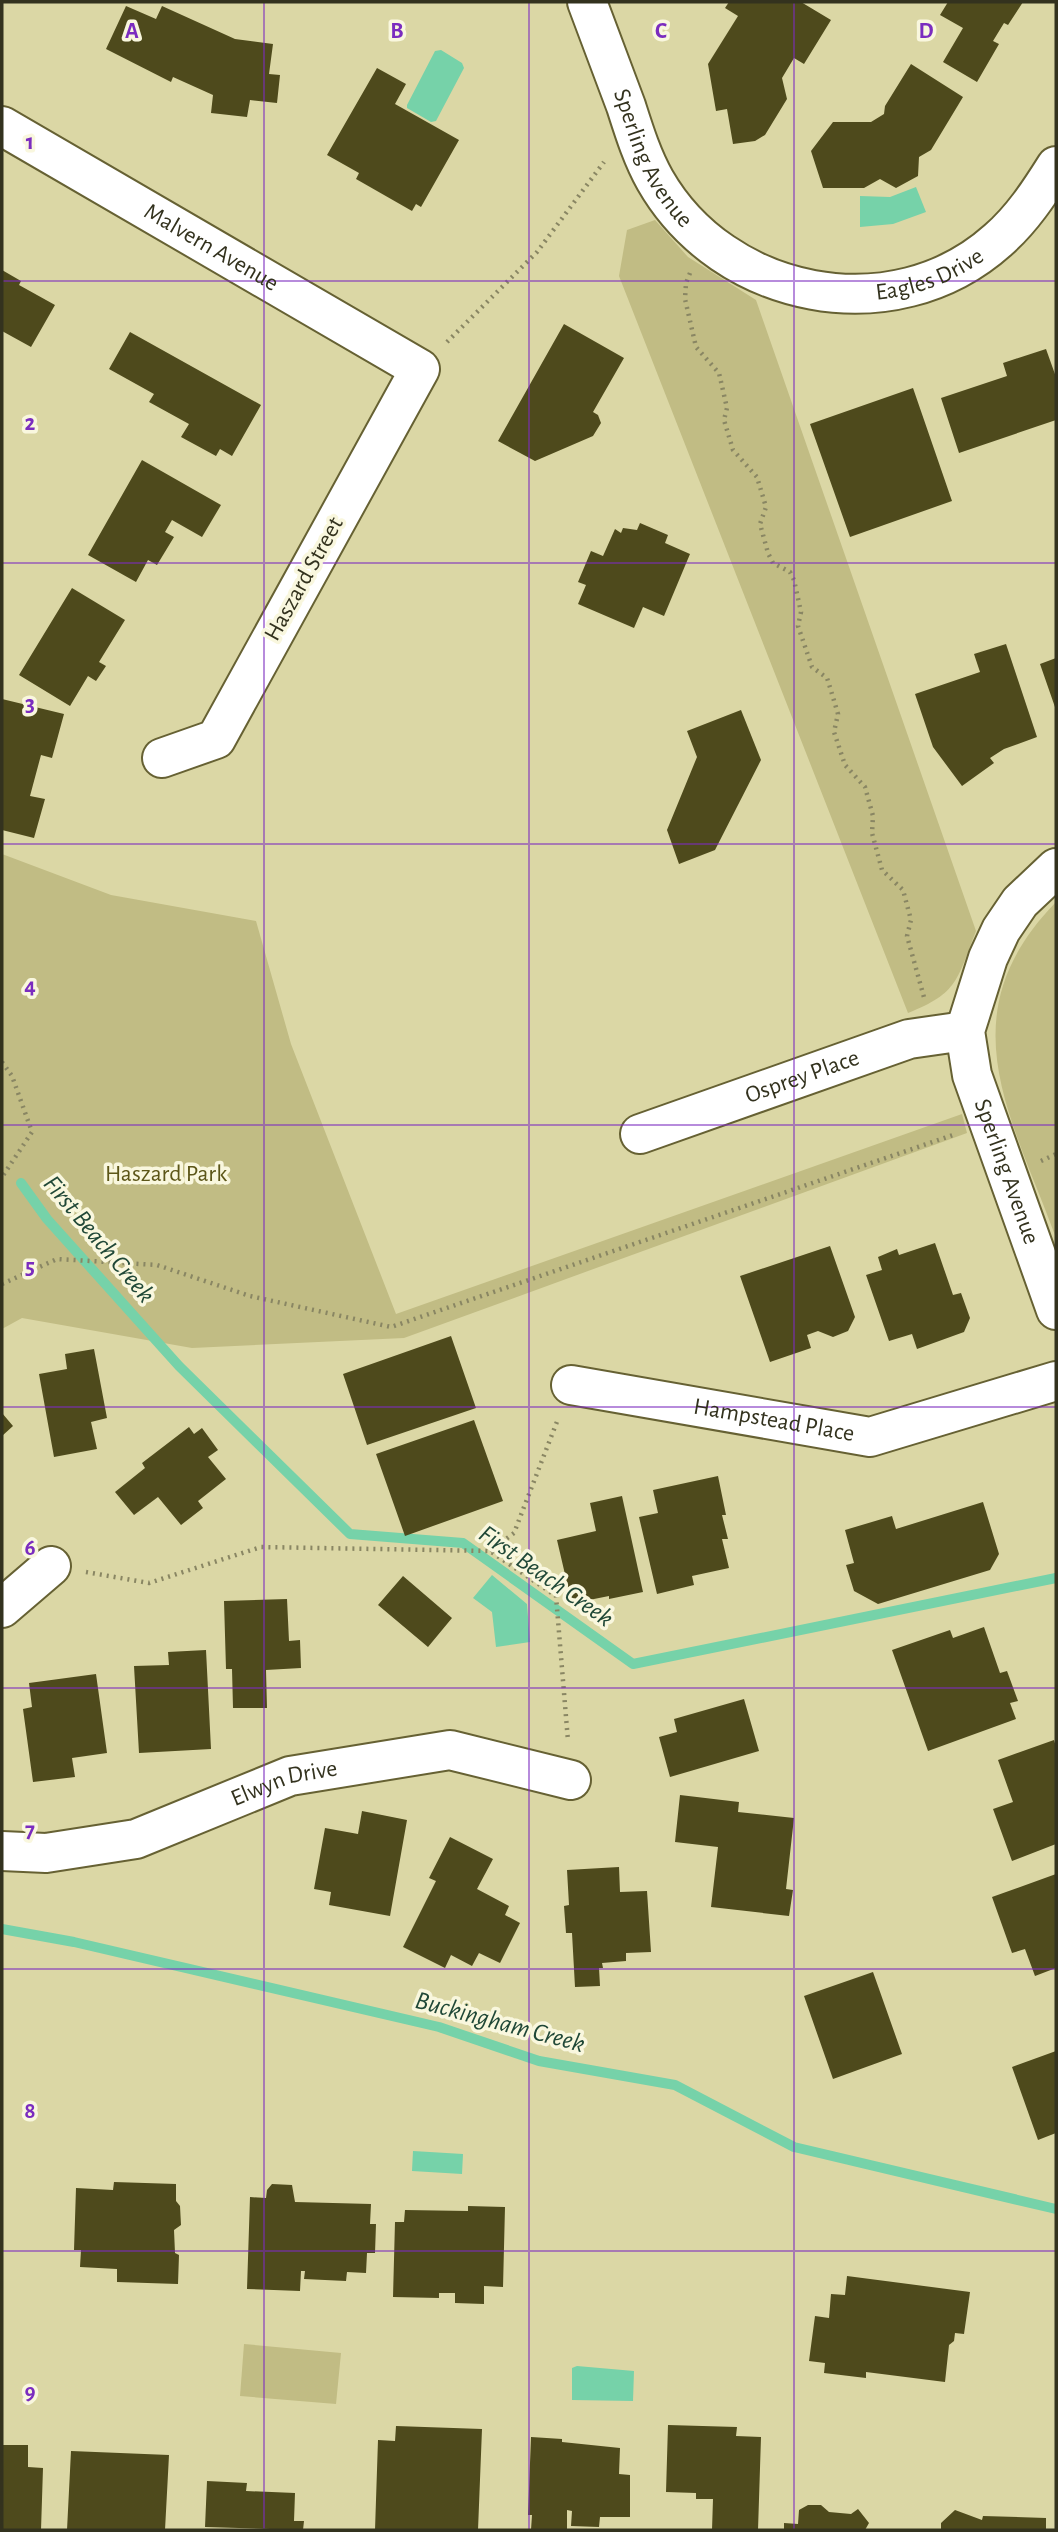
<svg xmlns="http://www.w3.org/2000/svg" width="1058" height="2532" font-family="'Alegreya Sans',sans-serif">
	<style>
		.green { fill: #c1bc84 }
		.water { fill: #76d2a9 }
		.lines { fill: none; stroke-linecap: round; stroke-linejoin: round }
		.stream { stroke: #76d2a9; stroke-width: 10 }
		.building { fill: #4e4a1c }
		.street-casing { stroke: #666133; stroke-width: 42 }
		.path { stroke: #898663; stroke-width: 4.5; stroke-dasharray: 2 5; stroke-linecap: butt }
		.street { stroke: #fff; stroke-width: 38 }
		.grid { fill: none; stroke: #7b2cbf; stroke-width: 2; stroke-opacity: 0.55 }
		.labels { text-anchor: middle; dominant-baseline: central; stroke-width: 7; stroke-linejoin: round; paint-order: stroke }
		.street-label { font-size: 24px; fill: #33321e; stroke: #f9f7de }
		.park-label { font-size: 24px; fill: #5c5618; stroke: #f9f7de }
		.water-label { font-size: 26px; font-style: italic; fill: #204837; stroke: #f9f7de }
		.grid-label { font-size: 23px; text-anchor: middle; font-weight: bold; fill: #7b2cbf; stroke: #f9f7de; stroke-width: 7; stroke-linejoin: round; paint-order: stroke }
	</style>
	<rect width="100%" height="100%" fill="#dbd7a5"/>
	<!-- green -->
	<path class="green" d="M655,220l33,37 68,43 220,631c-19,48 -17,62 -68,82l-289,-737 8,-46z
		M2,854l109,41 145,26 35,123 105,270 566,-200 5,19 -563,205 -212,10 -170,-30 -20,11z
		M1056,902v336c-45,-124 -110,-223 0,-336z
		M244,2344l97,9 -5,51 -96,-8z"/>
	<!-- water -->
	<path class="water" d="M441,50l21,13 2,5 -28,53 -5,1 -24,-14v-3l28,-54z
		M916,187l10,25 -33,12 -33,3v-31l30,1z
		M492,1575l35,29 3,38 -34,5 -4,-35 -19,-14z
		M413,2151l50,3 -1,20 -50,-3z
		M577,2366l57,5 -1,30 -61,-1v-32z"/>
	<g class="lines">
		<!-- stream -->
		<path class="stream" d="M21,1183l26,36 132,147 171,168 113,9 170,121 423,-86
			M2,1929l72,13 365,85 100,34 136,24 119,62 262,62"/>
	</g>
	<!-- building -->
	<path class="building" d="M729,2h72l30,18 -27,44 -10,-6 -12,20 5,21 -22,36 -10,6 -22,3 -6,-35 -11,2 -8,-47 30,-48 -13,-8z
		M948,2h75l-15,23 -4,-2 -11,18 6,3 -22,38 -34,-20 20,-34 -23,-13z
		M126,6l30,13 6,-13 73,33 38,5 -4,30 11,1 -3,28 -27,-3 -3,17 -36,-4 2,-18 -40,-18 -2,5 -65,-33z
		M911,64l52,33 -32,53 -12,7 -1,19 -22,12 -16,-9 -16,9h-41l-12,-37 22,-29h38l13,-8 1,-8z
		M377,68l29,16 -11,20 64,36 -38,67 -5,-3 -4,7 -56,-32 3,-6 -32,-18z
		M2,270l19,11 -2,4 36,20 -24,42 -29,-16z
		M564,324l60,34 -31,54 5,3 3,8 -8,13 -58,25 -37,-20z
		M130,332l131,73 -29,51 -12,-7 -4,7 -35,-19 8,-13 -40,-22 5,-8 -45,-25z
		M1046,349l10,28v43l-97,33 -18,-55 66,-22 -4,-13z
		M913,388l39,113 -102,36 -40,-113z
		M142,460l79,45 -19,32 -30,-17 -7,12 9,5 -17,28 -9,-5 -12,22 -48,-27z
		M640,523l28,12 -3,8 25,11 -26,62 -21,-9 -9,21 -56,-24 8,-19 -8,-3 13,-31 12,5 12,-27 6,4 2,-5 14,2z
		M72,588l53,32 -26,42 7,4 -10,15 -8,-5 -18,30 -51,-31z
		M1006,644l31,93 -33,12 -14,9 4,5 -32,23 -29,-39 -18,-53 65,-22 -6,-18z
		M1056,658v52l-16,-46z
		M2,699l62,15 -12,44 -11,-3 -11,41 15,3 -11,39 -32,-8z
		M741,710l20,50 -46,90 -36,14 -12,-34 30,-73 -10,-26z
		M935,1243l18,52 8,-2 9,25 -6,14 -47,17 -5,-15 -23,7 -23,-66 16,-5 -4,-13 19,-8 2,6z
		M830,1246l25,71 -7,14 -15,6 -15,-6 -11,4 4,13 -41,14 -30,-86z
		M451,1336l25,72 -109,37 -24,-71z
		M94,1349l13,69 -16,4 6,27 -43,8 -15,-83 28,-5 -2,-15z
		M2,1413l11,13 -11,10z
		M474,1420l29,81 -98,35 -29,-82z
		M189,1427l5,7 8,-6 16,22 -10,7 18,22 -28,22 5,7 -22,17 -23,-28 -24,18 -19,-23 30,-24 -3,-5z
		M718,1476l8,39h-4l6,24h-6l7,29 -37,8 2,9 -37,9 -18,-77 19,-4 -5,-23z
		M622,1496l21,96 -34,7v-3l-20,4 -1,-4 -17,4 -14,-60 39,-9 -6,-28z
		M983,1502l16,52 -9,16 -112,34 -24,-13 -8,-26 8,-2 -9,-33 47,-14 4,13z
		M403,1576l49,42 -24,29 -50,-42z
		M287,1599l2,42 11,-1 1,28 -35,2 1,38h-34l-1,-39h-6l-2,-68z
		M984,1627l16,46 7,-2 11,30 -8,2 6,16 -88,32 -36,-101 58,-20 3,8z
		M206,1650l5,99 -72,4 -5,-87 35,-1 -1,-13z
		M96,1674l11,79 -35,5 3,19 -42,5 -10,-73 9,-2 -3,-24z
		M744,1699l15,52 -89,26 -11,-40 18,-5 -3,-13z
		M1054,1740l2,7v97l-44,17 -19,-52 20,-7 -15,-42z
		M680,1795l59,7 -1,10 56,6 -8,71 7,1 -4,26 -78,-9 7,-60 -43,-5z
		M362,1811l45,9 -17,96 -61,-11 2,-13 -17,-3 11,-61 33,6z
		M450,1837l43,22 -16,30 32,17 -4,9 15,8 -20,40 -21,-10 -7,13 -21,-11 -6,13 -42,-21 33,-66 -7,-3z
		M619,1867l1,25 27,-1 4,61 -25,1v8l-24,2 1,5h-4l1,18 -25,1 -3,-54h-6l-2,-27 5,-1 -2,-35z
		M1056,1874v94l-21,8 -10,-27 -13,4 -20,-56z
		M873,1972l29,82 -69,25 -29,-83z
		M1056,2051v82l-18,7 -26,-73z
		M114,2182l62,2v17l4,5 1,19 -7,5 1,23 4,2 -1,29 -61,-2v-13l-37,-2 1,-17h-7l2,-62 37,2z
		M272,2184l20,1 3,17 76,2 -1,20h6l-1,29h-8l-1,20 -19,-1 -1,9 -42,-2 1,-8h-4l-1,20 -53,-2 3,-92 16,1 1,-8z
		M468,2206l37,1 -2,80 -19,-1v18l-29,-1v-10h-16v5l-46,-1 2,-75h9l1,-12 63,1z
		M847,2276l123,16 -6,42 -9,-1 -1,8 -5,4 -4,37 -79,-10v6l-42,-5 1,-10 -16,-2 6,-45 14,2 2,-24 14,1z
		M668,2425l69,2 -1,9 25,1 -3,93h-46l1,-31h-17v-6l-30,-1z
		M396,2426l86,3 -4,101h-103l3,-90 17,1z
		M531,2437l31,2v3l58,6 -1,26 11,1v42h-30l-1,10 -28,-1 1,-15 -5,-1v20h-36l1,-15h-4z
		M2,2445h26v22l15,1 -2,62h-39z
		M71,2451l98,4 -4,75h-98z
		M207,2481l40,2 -1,8 49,2 -1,28h10l-1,9 -98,-3z
		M808,2505h13l8,7 22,2 7,-5 11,14 -4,7h-81v-7l14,1 1,-14z
		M955,2510l27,10 1,-4 63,2v12h-105v-7z"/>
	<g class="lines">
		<!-- street casing -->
		<g class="street-casing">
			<g id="street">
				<path id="s1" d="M587,2c13,34 26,69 39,104 8,25 16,51 29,74 68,119 238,154 343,60 24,-21 41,-47 58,-74"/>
				<path id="s2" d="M2,126l418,243 -204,370 -54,19"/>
				<path id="s3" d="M1056,868l-36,34 -19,28 -13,28 -23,73 7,44 84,235"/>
				<path id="s4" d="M640,1134l269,-95 56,-8"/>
				<path id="s5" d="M571,1385l299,52 186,-56"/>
				<path d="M2,1608l49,-42"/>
				<path id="s6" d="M2,1851l44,2 90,-14 154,-63 160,-26 121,30"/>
			</g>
		</g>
		<!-- path -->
		<path class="path" d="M690,273l-4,10 -1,16 11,48 23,26 8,35 -3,12 9,30 24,27 9,30 -6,17 8,29 5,10 17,9 4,8 7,32 -3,14 14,41 15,11 2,6 9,30 -4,18 11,33 20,22 8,29 -1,17 10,37 21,20 8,30 -4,16 18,65
			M447,342l90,-90 67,-90
			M2,1062l10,14 20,56 -30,45
			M1041,1161l15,-7
			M2,1284l55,-25 100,6 93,31 141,31 562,-192
			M490,1551l24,-18 44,-114
			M86,1572l63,11 112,-36 229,4 66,45 12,145"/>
		<!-- street -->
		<use href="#street" class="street"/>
	</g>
	<!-- grid -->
	<path class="grid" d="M264,2v2528M529,2v2528M794,2v2528M2,281h1054M2,563h1054M2,844h1054M2,1125h1054M2,1407h1054M2,1688h1054M2,1969h1054M2,2251h1054"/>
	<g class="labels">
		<!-- street labels -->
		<g class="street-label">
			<text stroke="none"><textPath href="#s1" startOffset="170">Sperling Avenue</textPath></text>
			<text stroke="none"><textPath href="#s2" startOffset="242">Malvern Avenue</textPath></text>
			<text stroke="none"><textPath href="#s1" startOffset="509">Eagles Drive</textPath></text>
			<text transform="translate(304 579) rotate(-61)">Haszard Street</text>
			<text stroke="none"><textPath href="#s4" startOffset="172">Osprey Place</textPath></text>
			<text stroke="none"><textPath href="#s3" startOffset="338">Sperling Avenue</textPath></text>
			<text stroke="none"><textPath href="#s5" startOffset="206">Hampstead Place</textPath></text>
			<text stroke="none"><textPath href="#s6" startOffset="294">Elwyn Drive</textPath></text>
		</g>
		<!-- park labels -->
		<g class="park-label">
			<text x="166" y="1174">Haszard Park</text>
		</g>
		<!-- water labels -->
		<g class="water-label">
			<text transform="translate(99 1239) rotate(50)">First Beach Creek</text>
			<text transform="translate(546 1576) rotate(35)">First Beach Creek</text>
			<text transform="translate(500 2022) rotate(15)">Buckingham Creek</text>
		</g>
	</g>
	<g class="grid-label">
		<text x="132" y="38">A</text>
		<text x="397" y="38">B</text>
		<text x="661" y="38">C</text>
		<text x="926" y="38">D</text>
		<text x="30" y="149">1</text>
		<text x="30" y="430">2</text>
		<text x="30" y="711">3</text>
		<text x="30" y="993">4</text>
		<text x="30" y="1274">5</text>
		<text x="30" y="1555">6</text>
		<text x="30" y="1837">7</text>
		<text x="30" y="2118">8</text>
		<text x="30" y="2399">9</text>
	</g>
	<!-- border -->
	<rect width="1058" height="2532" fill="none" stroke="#33321e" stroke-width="7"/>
</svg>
